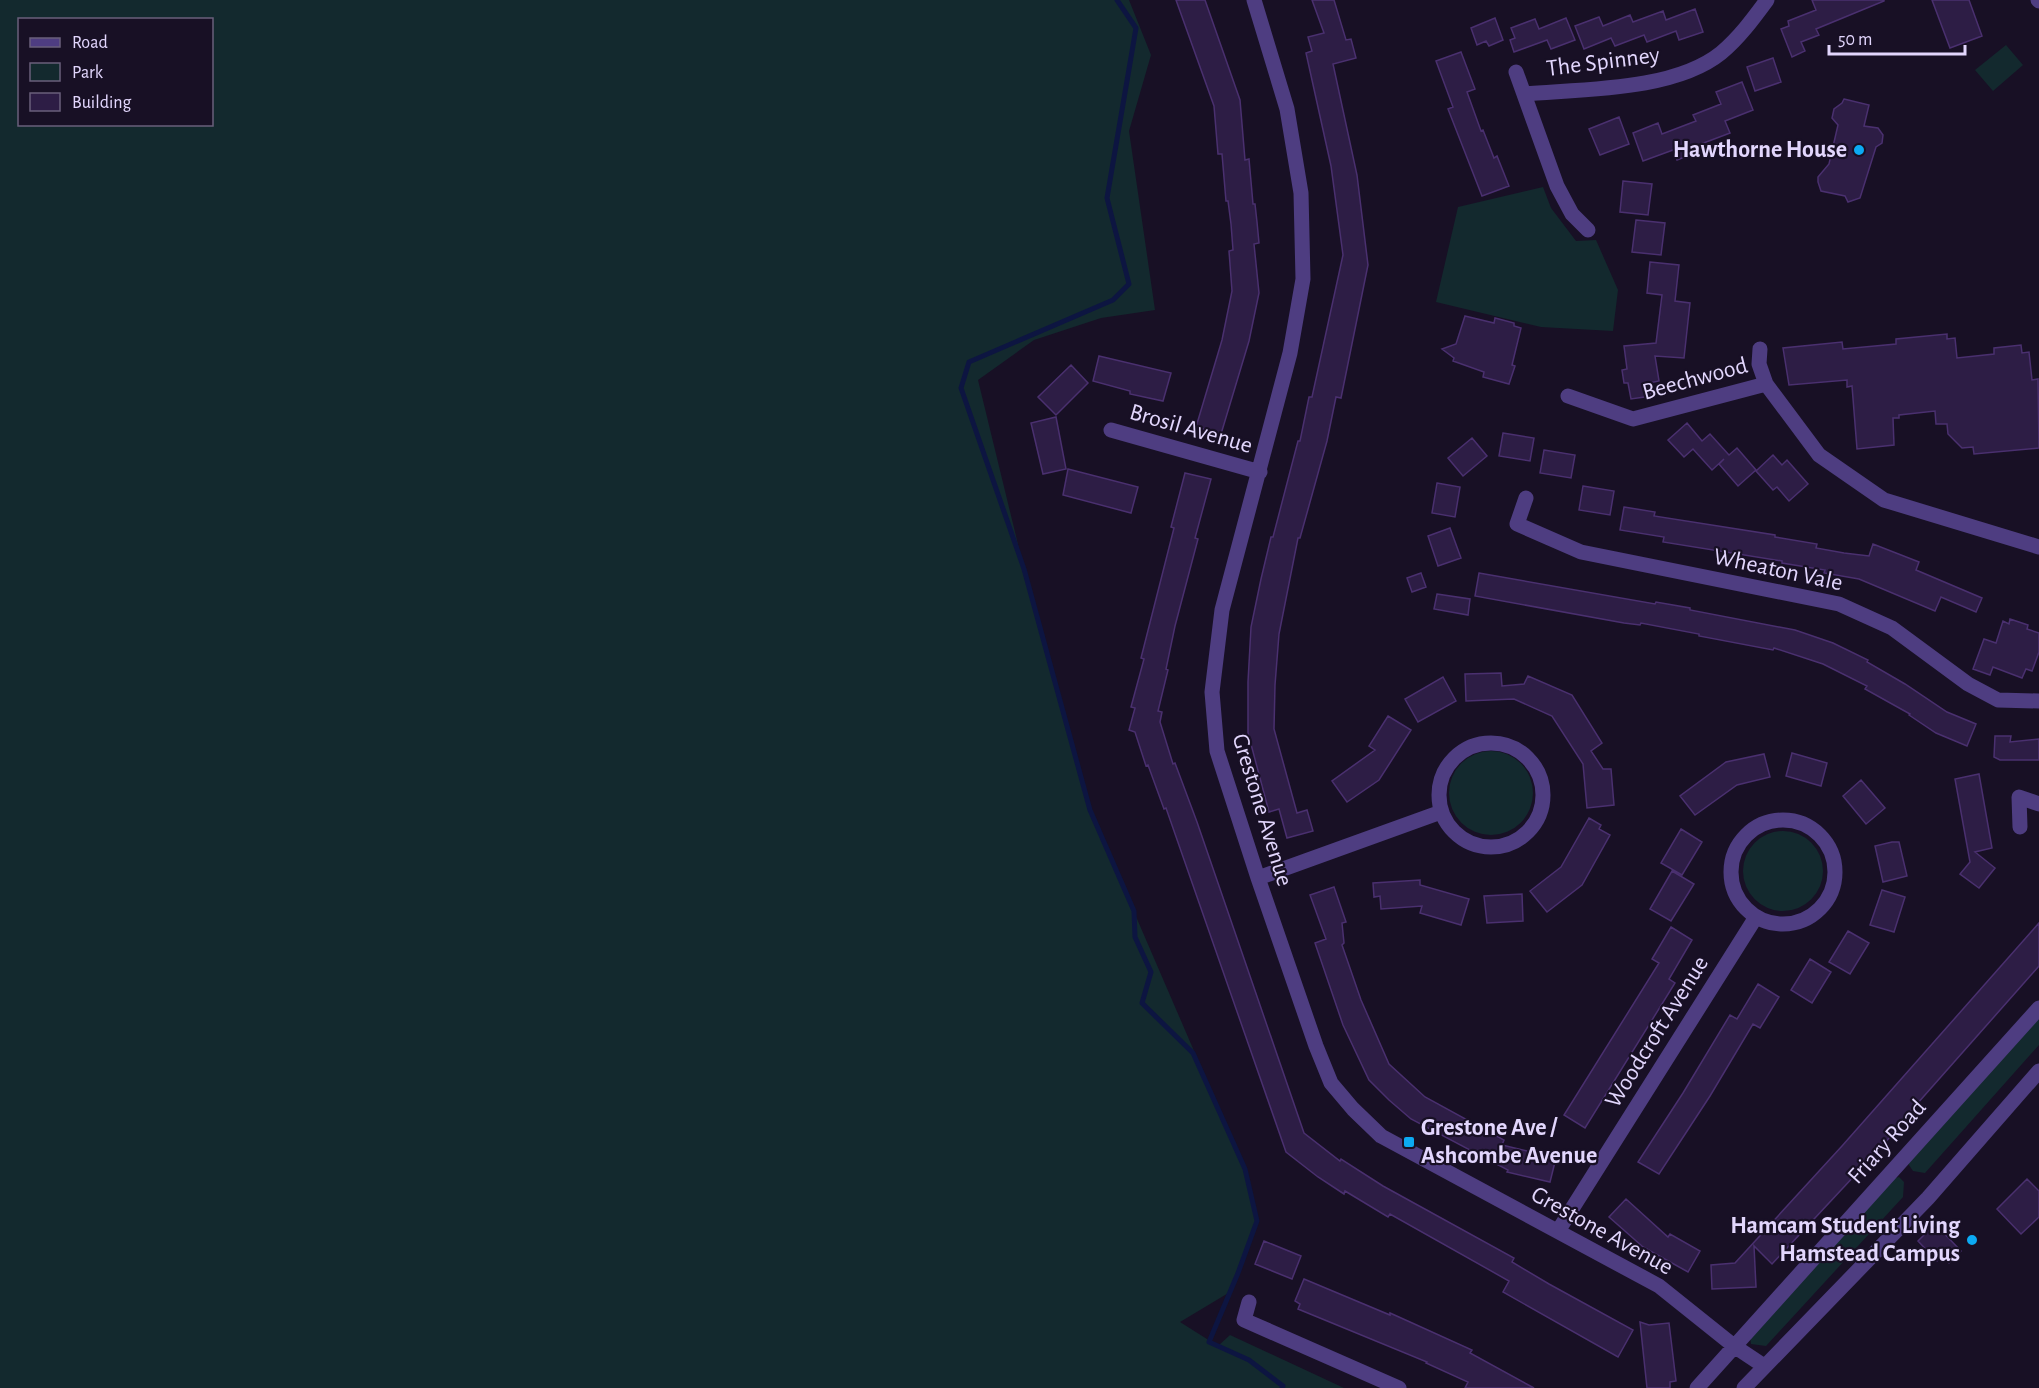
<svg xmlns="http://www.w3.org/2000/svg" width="2039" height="1388" font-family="'Alegreya Sans',sans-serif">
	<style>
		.green { fill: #13292e; fill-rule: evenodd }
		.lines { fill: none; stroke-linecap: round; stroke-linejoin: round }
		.stream { stroke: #0d1541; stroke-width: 5 }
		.building { fill: #2d1d45; stroke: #4a306f; stroke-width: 1.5 }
		.minor { stroke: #4e3d81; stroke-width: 15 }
		.poi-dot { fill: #0caaf3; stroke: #181025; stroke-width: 2 }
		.labels { text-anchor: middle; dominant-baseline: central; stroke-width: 4.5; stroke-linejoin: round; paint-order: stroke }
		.street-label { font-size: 24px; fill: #e2d6fd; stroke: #181025 }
		.poi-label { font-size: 24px; font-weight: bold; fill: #e2d6fd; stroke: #181025; text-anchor: end }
	</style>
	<rect width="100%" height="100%" fill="#181025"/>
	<!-- green -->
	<path class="green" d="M0,0h1129l22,55 -22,76 26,179 -54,8 -67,22 -56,40 46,189 66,241 155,359 12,52 -27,71 -50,30 38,24 12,-11 114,53h-1344zM20,20h192v104h-192z
		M2006,45l17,20 -30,26 -18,-21z
		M1543,187l8,21 25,33 20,-1 22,50 -5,41 -72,-4 -105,-25 22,-95z
		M1449 793a42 42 0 1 1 84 0a42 42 0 1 1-84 0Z
		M1743 871a40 40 0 1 1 80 0a40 40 0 1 1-80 0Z
		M2039,1017v28l-114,128 -12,-2 -6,-9z
		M1899,1177l5,5 -1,15 -137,149 -15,-2 -1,-7 142,-158z"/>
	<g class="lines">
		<!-- stream -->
		<path class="stream" d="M1117,0l19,28 -29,170 22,86 -16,16 -144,62 -8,26 63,181 66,241 44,101 1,26 16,35 -9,31 51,50 52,116 12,52 -19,52 -29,69 40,18 34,26 -1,2"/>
	</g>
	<!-- building -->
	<path class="building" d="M1176,0h29l35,100 5,60 4,-1 4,45h2l2,18 2,21 -5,1 5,49 -10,48 -28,93 -25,-7 26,-87 10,-49 -3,-40 4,-1 -2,-26 -3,-23h-2l-4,-47h-4l-4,-48z
		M1312,0h22l12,40 5,-1 5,19 -23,6 24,111 11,90 -27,133 -5,-1 -9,44 -27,97h-2l-19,96 -4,51 -1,44 23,84 10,-3 6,21 -26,7 -8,-29 -10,3 -21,-79v-51l3,-55 10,-48 10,-42h2l25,-96h2l9,-44h3l31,-142 -12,-89 -25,-113 6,-2 -4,-14 16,-4z
		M1812,0h72v1l-68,28 3,6 -18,7 4,9 -13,6 -11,-28 8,-3 -1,-5 28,-11z
		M1932,0h37l13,36 -32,12z
		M1695,9l8,23 -24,8 -3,-9 -29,11 -3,-7 -29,11 -4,-8 -27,11 -9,-23 24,-9 4,9 27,-11 3,7 30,-11 3,9z
		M1495,18l8,22 -14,6 -3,-5 -9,4 -6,-17z
		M1566,18l9,22 -24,9 -4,-9 -33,12 -4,-12 5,-2 -4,-10 24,-9 4,10z
		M1461,52l14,37 -8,3 14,39 2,-1 11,28 3,-2 12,30 -27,10 -34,-87 5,-2 -17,-46z
		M1773,58l8,24 -26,9 -8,-24z
		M1742,82l11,28 -28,11 5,12 -29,11 2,6 -26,10 -4,-10 -30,11 -10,-28 25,-10 4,11 34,-13 -3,-6 28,-11 -5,-12z
		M1844,99l25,6 -5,21 14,2 5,7 -1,8 -6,4 -16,51 -12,4 -3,-6 -24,-5 -3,-9v-5l11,-13 9,-39 -6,-7 2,-9 8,-6z
		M1619,117l10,27 -29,11 -11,-26z
		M1623,181l29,3 -4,31 -28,-3z
		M1636,220l29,3 -4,32 -29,-3z
		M1650,262l29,3 -4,36 15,2 -6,55 -29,-2 4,25 -10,2 2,13 -20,3 -3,-16h-4l-2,-13 5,-1 -3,-23 32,-3 6,-48 -15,-2z
		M1465,316l29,7 1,-5 19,5v3l7,2 -9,37 3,1 -6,18 -26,-7 1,-5 -31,-11 1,-3 -12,-9 14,-5z
		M1947,334v5l8,-1 2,20 37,-4v-6l27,-3 1,8 7,-1 3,28 6,-1 1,69 -65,6 -1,-7 -11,1 -14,-14 -1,-10h-11l-1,-13 -36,4v3h-6l1,27 -37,4 -5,-63 -5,1v-7l-58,5 -6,-37 59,-6 1,7 53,-5v-5z
		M1099,356l72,17 -8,28 -33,-7v-3l-37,-10z
		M1071,365l17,18 -32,32 -18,-18z
		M1056,417l10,52 -23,5 -12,-51z
		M1687,423l15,18 8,-7 19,21 8,-7 19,22 -18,16 -19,-22 5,-5 -12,11 -19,-21 -9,8 -16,-17z
		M1503,433l31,5 -4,23 -31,-5z
		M1472,438l15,18 -24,20 -15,-18z
		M1544,450l31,5 -4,23 -31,-5z
		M1773,455l9,10 5,-5 21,24 -19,17 -12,-14 -4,3 -17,-19z
		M1068,469l70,18 -7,26 -68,-18z
		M1185,473l26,6 -16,59 3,1 -23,87 -9,43 2,1 -10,41 4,1 -2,10 13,42 2,-1 22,59 107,311 36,28 1,-2 42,27 131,72 -2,4 37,22 84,46 -15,27 -115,-65 6,-11 -119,-67 -2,3 -43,-26 -1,3 -26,-17 -32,-25 -120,-344 -2,1 -16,-44 -2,1 -11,-34 -6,-2 6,-22 -4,-1 13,-48 -3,-1 33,-130 -3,-1z
		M1437,483l23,4 -5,30 -23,-4z
		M1583,486l31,5 -4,24 -31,-5z
		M1624,507l31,5 -1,4 121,19v2l42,7 -1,4 28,5 25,3 4,-12 46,18 -3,8 66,28 -6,14 -35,-15 -6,14 -76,-32 -35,-6 1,-3 -43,-7v-2l-119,-19 1,-5 -44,-7z
		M1450,528l11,30 -23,8 -10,-30z
		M1421,573l5,14 -14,5 -5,-14z
		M1479,573l176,31 1,-2 34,6v2l105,20 38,13 35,17 -1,2 38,22 42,28 29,12 -9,22 -31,-13 -27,-18 1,-1 -45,-25 2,-3 -44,-22 -49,-16 -1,2 -74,-14v-2l-58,-11 -1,2 -16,-2 -149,-27z
		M1437,594l33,5 -2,16 -34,-6z
		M2010,619l18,6 -1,4 12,4v19l-7,19 -6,-2 -4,9 -29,-11 -3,8 -17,-6 11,-30 12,4 7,-22 6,3z
		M1501,673l1,13 22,-2 4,-8 44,19 30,48 -11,8 12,18h8l3,36 -27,3 -4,-44 -31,-48 -38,-17 -48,2 -1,-27z
		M1443,677l13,24 -38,21 -13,-23z
		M1388,716l23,14 -32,50 -32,22 -15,-21 43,-31 -6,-4z
		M1995,736h16l-1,6 29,-3v21h-39l-6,-3z
		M1792,753l35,10 -6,23 -35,-10z
		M1764,754l6,23 -33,8 -42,30 -15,-19 46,-34z
		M1979,774l13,74 -17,4 20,16 -16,20 -19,-14 10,-12 -15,-83z
		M1861,780l24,28 -19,16 -23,-28z
		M1589,818l12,7 -2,4 11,6 -28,50 -35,27 -17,-21 31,-24z
		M1681,829l21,13 -20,33 -21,-12z
		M1892,842h7l8,34 -24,6 -8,-36z
		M1672,871l22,13 -23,37 -21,-12z
		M1420,880v5l49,14 -8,26 -41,-12 2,-7 -41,3 -1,-13 -6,1 -1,-14z
		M1334,887l12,35 -4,1 2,20 -2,2 19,55 28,64 36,33 79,43 -2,5 54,13 -6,24 -43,-10 1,-2 -97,-51 -22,-19 -20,-20 -26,-55 -28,-82 11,-4 -16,-44z
		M1882,890l23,7 -11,35 -24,-7z
		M1522,894l1,27 -36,2 -3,-27z
		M2039,923v43l-145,164 1,1 -11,13 -112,120 -18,-18 2,41 -44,2 -1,-24 24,-2 107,-117z
		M1671,927l21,13 -23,39 6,4 -90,145 -21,-13 95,-152 -7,-4z
		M1848,931l21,12 -19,31 -21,-12z
		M1810,959l21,13 -19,31 -21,-13z
		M1758,984l21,13 -19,31 -7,-4 -43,72 -51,78 -21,-12 45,-69 47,-78 7,4z
		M2027,1179l12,12v26l-18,17 -24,-25z
		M1626,1199l42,38 2,-3 30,17 -12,21 -45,-25 -34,-30z
		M1935,1224l26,27 -12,12 -7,-7 -5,5 -19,-20z
		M1264,1241l37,15 -9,23 -37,-15z
		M1304,1279l86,36v-2l20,9 62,28 -2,3 64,35h-69l3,-6 -42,-19 1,-1 -129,-53 2,-5 -5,-3z
		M1640,1322l9,3 20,-2 7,58 -6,1v6h-23z"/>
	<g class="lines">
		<!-- minor -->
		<path class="minor" d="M1254,0l33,109 14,84 2,86 -13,74 -68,257 -10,82 5,59 41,127 58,168 15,37 22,26 28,27 278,150 75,60 30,20
			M2038,0l1,1
			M1516,72l41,114 15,28 16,16
			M1524,94c58,-5 150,-3 197,-41 18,-15 32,-34 46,-53
			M1760,349l-1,15 7,20 53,71 65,45 155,47
			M1568,396l65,23 133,-35
			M1111,430l149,42
			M1526,498l-9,26 64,28 258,52 53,24 76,56 30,16 41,1
			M1439 795a52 52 0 1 1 104 0a52 52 0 1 1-104 0Z
			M1731 872a52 52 0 1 1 104 0a52 52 0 1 1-104 0Z
			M2020,827l-1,-30 20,7
			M1258,878l183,-66
			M1558,1231l198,-314
			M1249,1302l-5,18 155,68
			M1697,1388l342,-380
			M1744,1388l184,-190 111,-127"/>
	</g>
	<!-- markers -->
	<g class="poi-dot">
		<circle cx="1859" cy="150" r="6"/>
		<rect x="1403" y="1136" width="12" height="12" rx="3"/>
		<circle cx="1972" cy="1240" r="6"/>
	</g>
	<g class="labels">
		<!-- street labels -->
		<g class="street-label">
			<text transform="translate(1603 62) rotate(-7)">The Spinney</text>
			<text transform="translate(1695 379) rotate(-15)">Beechwood</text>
			<text transform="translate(1191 429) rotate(16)">Brosil Avenue</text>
			<text transform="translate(1778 570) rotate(12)">Wheaton Vale</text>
			<text transform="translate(1262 810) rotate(73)">Grestone Avenue</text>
			<text transform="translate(1657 1032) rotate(-58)">Woodcroft Avenue</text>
			<text transform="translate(1887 1142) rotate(-48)">Friary Road</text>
			<text transform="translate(1602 1231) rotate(29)">Grestone Avenue</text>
		</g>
		<!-- poi labels -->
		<g class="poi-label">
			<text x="1847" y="150">Hawthorne House</text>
			<text x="1421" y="1128" text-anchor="start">Grestone Ave /<tspan x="1421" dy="28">Ashcombe Avenue</tspan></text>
			<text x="1960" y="1226">Hamcam Student Living<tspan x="1960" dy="28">Hamstead Campus</tspan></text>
		</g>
	</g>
	<!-- legend -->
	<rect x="18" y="18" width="195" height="108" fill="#181025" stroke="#695f7b" stroke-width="1.5"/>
	<rect x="30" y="38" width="30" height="9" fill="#4e3d81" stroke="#695f7b" stroke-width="1.5"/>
	<text x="72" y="48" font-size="18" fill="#e2d6fd">Road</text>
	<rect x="30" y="63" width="30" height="18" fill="#13292e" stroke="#695f7b" stroke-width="1.5"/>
	<text x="72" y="78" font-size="18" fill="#e2d6fd">Park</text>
	<rect x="30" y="93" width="30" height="18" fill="#2d1d45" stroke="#695f7b" stroke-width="1.5"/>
	<text x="72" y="108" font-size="18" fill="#e2d6fd">Building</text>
	<!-- scale -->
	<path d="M1829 45v9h136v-9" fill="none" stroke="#e2d6fd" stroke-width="3"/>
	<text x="1838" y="45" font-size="18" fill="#e2d6fd" stroke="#181025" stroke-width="4.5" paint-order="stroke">50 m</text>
</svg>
